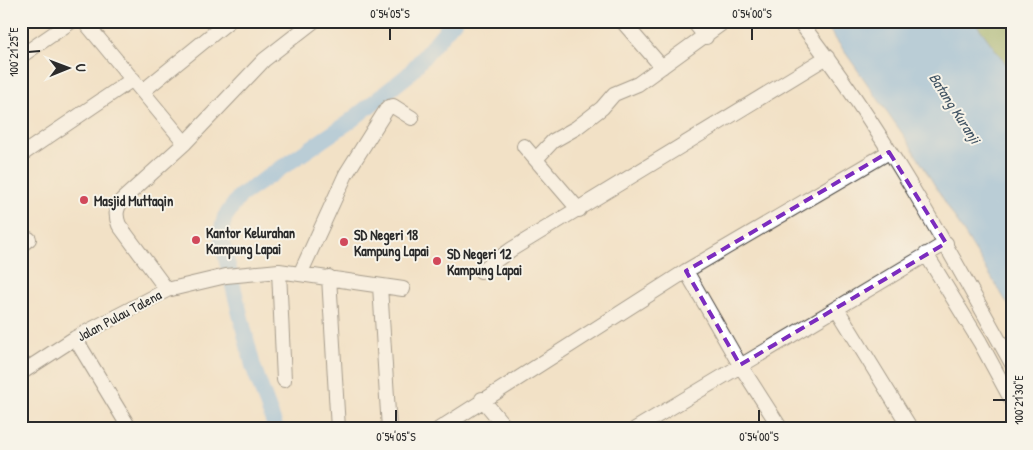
<svg xmlns="http://www.w3.org/2000/svg" width="1033" height="450" font-family="'Patrick Hand',sans-serif">
	<style>
		.forest { fill: #85a85c; stroke: #586a44 }
		.water { fill: #75b3e8; stroke: #506f8a }
		.lines { fill: none; stroke-linecap: round; stroke-linejoin: round }
		.canal { stroke: #75b3e8; stroke-width: 16 }
		.minor-casing { stroke: #494642; stroke-width: 16 }
		.minor { stroke: #fff; stroke-width: 14 }
		.marked { fill: none; stroke: #7b2cbf; stroke-width: 4; stroke-dasharray: 10 6; stroke-linejoin: round }
		.ticks { fill: none; stroke: #2b2b2b; stroke-width: 2 }
		.poi-dot { fill: #d1495b; stroke: #f7f3e8; stroke-width: 2 }
		.labels { text-anchor: middle; dominant-baseline: central; stroke-width: 4; stroke-linejoin: round; paint-order: stroke }
		.poi-label { font-size: 14px; font-weight: bold; fill: #2b2b2b; stroke: #f7f3e8; text-anchor: start }
		.street-label { font-size: 14px; fill: #2b2b2b; stroke: #f7f3e8 }
		.water-label { font-size: 15px; font-style: italic; fill: #415464; stroke: #f7f3e8 }
		.neatline { fill: none; stroke: #2b2b2b; stroke-width: 2 }
		.ticks-label { font-size: 12px; text-anchor: middle; fill: #2b2b2b }
	</style>
	<rect width="100%" height="100%" fill="#f7f3e8"/>
	<filter id="ink" filterUnits="userSpaceOnUse"><feTurbulence type="fractalNoise" baseFrequency=".02" numOctaves="2"/><feDisplacementMap in="SourceGraphic" scale="10" xChannelSelector="R" yChannelSelector="G"/><feConvolveMatrix kernelMatrix="1 2 1 2 8 2 1 2 1" color-interpolation-filters="sRGB"/></filter>
	<filter id="wash" filterUnits="userSpaceOnUse"><feTurbulence type="fractalNoise" baseFrequency=".0096" numOctaves="4" result="noise"/><feDisplacementMap in="SourceGraphic" scale="20" xChannelSelector="R" yChannelSelector="G"/><feGaussianBlur stdDeviation="1.12" result="paint"/><feColorMatrix in="noise" values="0 0 0 0 0 0 0 0 0 0 0 0 0 0 0 0 0 1.4 0 .05"/><feComposite in="paint" operator="in"/></filter>
	<g filter="url(#wash)">
		<rect width="100%" height="100%" fill="#f2e1c6"/>
		<!-- forest -->
		<path class="forest" d="M974,21h38v51z"/>
		<!-- water -->
		<path class="water" d="M823,21h151l38,51v239l-105,-171z"/>
		<g class="lines">
			<!-- canal -->
			<path class="canal" d="M276,429l-23,-63 -31,-124v-13l3,-12 15,-21 109,-74 59,-47 46,-54"/>
		</g>
	</g>
	<g filter="url(#ink)">
		<g class="lines">
			<!-- minor casing -->
			<g class="minor-casing">
				<path id="minor" d="M84,21l101,122
					M622,21l40,46
					M693,21l13,16
					M799,21c83,106 148,225 213,343
					M21,56l51,-35
					M143,91l86,-70
					M524,146l55,64
					M21,155l112,-76
					M536,159l17,-18 23,-13 26,-20 12,-14 24,-10 87,-63
					M21,245l8,-6
					M926,254l54,88 32,59
					M279,271l5,109
					M481,271l31,-22 315,-192
					M686,271l54,94 41,64
					M301,272l45,-98 42,-67 5,-1 19,12
					M329,277l9,152
					M380,286l9,143
					M167,290l-48,-65c-4,-10 -3,-16 3,-25l63,-57 79,-83 50,-39
					M837,309l74,120
					M75,338l55,91
					M21,373l54,-35 92,-48 59,-14 53,-5 124,18
					M482,399l25,30
					M439,429l247,-158 203,-119
					M635,429l311,-186"/>
			</g>
			<!-- minor -->
			<use href="#minor" class="minor"/>
		</g>
	</g>
	<!-- marked area -->
	<path d="M0 0H1033V450H0ZM889,152l57,91 -206,122 -54,-94z" fill="#f2e1c6" fill-opacity=".55" fill-rule="evenodd"/>
	<path class="marked" d="M889,152l57,91 -206,122 -54,-94z"/>
	<!-- ticks -->
	<path class="ticks" d="M390,28v12M752,28v12M28,52l12,-1M993,400h13M396,410v12M759,410v12"/>
	<!-- markers -->
	<g class="poi-dot">
		<circle cx="84" cy="200" r="5"/>
		<circle cx="196" cy="240" r="5"/>
		<circle cx="344" cy="242" r="5"/>
		<circle cx="437" cy="261" r="5"/>
	</g>
	<g class="labels">
		<!-- poi labels -->
		<g class="poi-label">
			<text x="94" y="200">Masjid Muttaqin</text>
			<text x="206" y="232">Kantor Kelurahan<tspan x="206" dy="16">Kampung Lapai</tspan></text>
			<text x="354" y="234">SD Negeri 18<tspan x="354" dy="16">Kampung Lapai</tspan></text>
			<text x="447" y="253">SD Negeri 12<tspan x="447" dy="16">Kampung Lapai</tspan></text>
		</g>
		<!-- street labels -->
		<g class="street-label">
			<text transform="translate(119 315) rotate(-28)">Jalan Pulau Talena</text>
		</g>
		<!-- water labels -->
		<g class="water-label">
			<text transform="translate(955 108) rotate(57)">Batang Kuranji</text>
		</g>
	</g>
	<!-- margin -->
	<rect width="1033" height="450" fill="none" stroke="#f7f3e8" stroke-width="55"/>
	<!-- north arrow -->
	<g transform="translate(68 68) rotate(89)" stroke="#f7f3e8" stroke-width="4" paint-order="stroke">
	<path d="M0-4L9 19L0 12L-9 19Z" fill="#2b2b2b"/>
	<text y="-8" font-size="14" font-weight="bold" text-anchor="middle" fill="#2b2b2b">U</text>
	</g>
	<rect x="28" y="28" width="978" height="394" class="neatline"/>
	<g class="ticks-label">
		<text x="390" y="18">0°54'05"S</text>
		<text x="752" y="18">0°54'00"S</text>
		<text transform="translate(14 52) rotate(-90)" y="4">100°21'25"E</text>
		<text transform="translate(1019 400) rotate(-90)" y="4">100°21'30"E</text>
		<text x="396" y="441">0°54'05"S</text>
		<text x="759" y="441">0°54'00"S</text>
	</g>
</svg>
